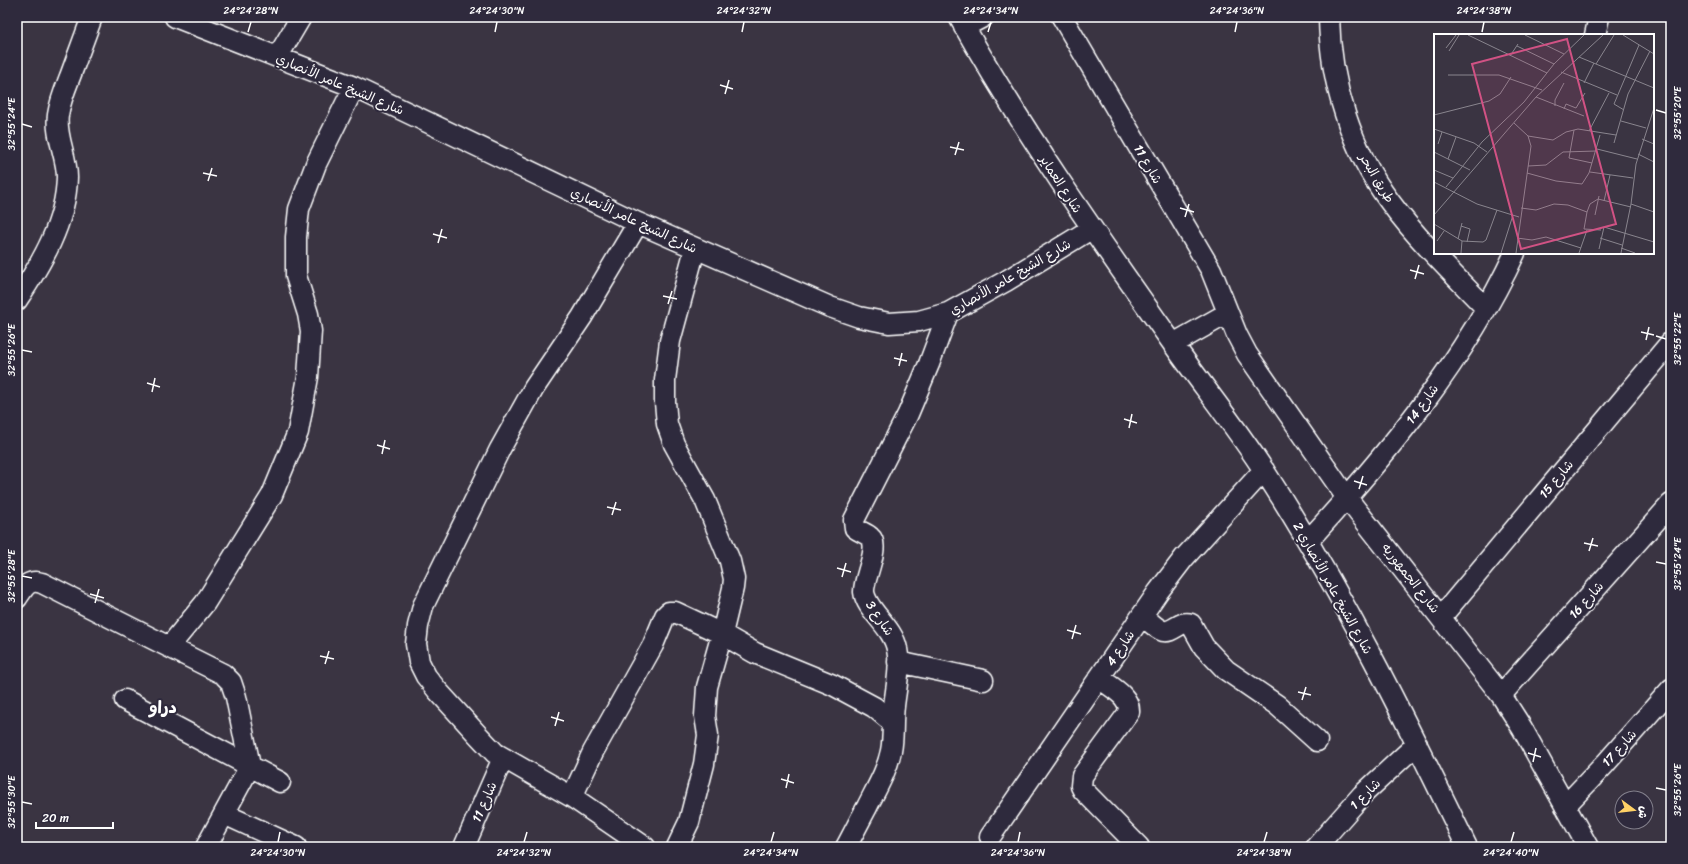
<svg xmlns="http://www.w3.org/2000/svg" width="1688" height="864" font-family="Sriracha,'Playpen Sans Arabic',sans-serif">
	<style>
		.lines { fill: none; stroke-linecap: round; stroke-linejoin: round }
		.minor-casing { stroke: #fff; stroke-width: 23 }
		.minor { stroke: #2f2a3d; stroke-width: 20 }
		.ticks { fill: none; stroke: #fff; stroke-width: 1.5 }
		.labels { text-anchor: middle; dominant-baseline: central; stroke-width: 4; stroke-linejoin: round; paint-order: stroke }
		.street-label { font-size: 13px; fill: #fff; stroke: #2f2a3d }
		.district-label { font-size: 17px; font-weight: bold; fill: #fff; stroke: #2f2a3d }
		.inset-road { fill: none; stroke: #89858e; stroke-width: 1 }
		.view { fill: #d15284; fill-opacity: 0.15; stroke: #d15284; stroke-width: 2 }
		.inset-edge { fill: none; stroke: #fff; stroke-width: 2 }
		.neatline { fill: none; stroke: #fff; stroke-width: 1.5 }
		.ticks-label { font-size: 10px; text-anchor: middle; fill: #fff }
	</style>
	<rect width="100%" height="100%" fill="#3a3442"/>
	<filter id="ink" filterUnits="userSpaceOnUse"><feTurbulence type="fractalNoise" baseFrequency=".025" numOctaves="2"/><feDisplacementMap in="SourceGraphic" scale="8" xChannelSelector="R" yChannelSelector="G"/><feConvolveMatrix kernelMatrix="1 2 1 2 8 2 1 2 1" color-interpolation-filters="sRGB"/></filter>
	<g filter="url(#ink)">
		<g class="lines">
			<!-- minor casing -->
			<g class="minor-casing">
				<path id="minor" d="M175,17l179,70 284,136 192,84 29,10 30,6 30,-2 29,-8 58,-32 85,-52
					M959,17c63,113 137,218 212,324 31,44 65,86 94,131 77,119 140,247 202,375
					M1062,17l149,253 26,65 10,19 100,144 154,197 21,33 66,119
					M1329,17c1,65 22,133 61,185 28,38 63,72 96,106
					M964,27l19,-10
					M1595,35l4,-18
					M278,56l23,-39
					M638,223l-56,94 -48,71 -34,61 -77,157 -5,20 -2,18 3,18 7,14 11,14 40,44 18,19 77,44 73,50
					M17,300c24,-36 49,-77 50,-123 0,-21 -12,-41 -9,-62 2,-14 8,-28 13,-41 7,-19 14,-38 21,-57
					M1173,344l55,-31
					M1308,541c79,-87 157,-180 207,-288
					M17,598c8,-12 11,-19 25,-15l127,64 36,-44 67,-108 26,-63 10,-55 3,-46 -3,-17 -12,-38v-39l3,-28 17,-45 38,-77
					M1142,615c6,5 14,14 21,16 11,2 16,-11 28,-7l13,23 22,23 51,35 40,36
					M1441,617l230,-275
					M169,647l54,27 8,8 5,15 14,69 -44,81
					M898,662l85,18
					M1099,678c12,9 31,18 30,34l-47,64 -1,10 2,4 56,57
					M1501,695l170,-191
					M125,700l155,82
					M572,797l21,-45 60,-107 12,-29 4,-4h6l47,22 33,19 78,32 41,22 18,15
					M1565,806l40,-42 66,-75
					M224,814l72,33
					M990,837l168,-245 26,-34 80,-88
					M464,847l39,-89
					M677,847l12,-25 15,-58 4,-29 -3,-19 2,-29 15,-53 11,-46 1,-9 -4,-18 -25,-61 -31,-56 -7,-20 -2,-22v-22l5,-39 25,-92
					M846,847c7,-13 14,-27 21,-40 9,-18 20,-36 24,-56 3,-15 1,-29 3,-45 2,-18 7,-39 3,-57 -4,-22 -31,-39 -33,-57 -1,-13 17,-46 6,-55 -4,-4 -10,-5 -15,-9l-1,-8 54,-106 21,-50 19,-51
					M1316,847l46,-52 55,-51"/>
			</g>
			<!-- minor -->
			<use href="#minor" class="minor"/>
		</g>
	</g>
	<!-- ticks -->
	<path class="ticks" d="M248,32l3,-10M495,32l2,-10M742,32l2,-10M988,32l3,-10M1235,32l2,-10M1482,32l2,-10M720,85l13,4M725,94l4,-14M1656,110l10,3M22,124l10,3M950,147l14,3M955,155l4,-13M203,173l14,3M208,181l4,-13M1180,208l14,4M1185,217l4,-13M433,234l14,4M438,243l4,-14M1410,270l14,4M1415,279l4,-14M663,296l14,3M668,304l4,-13M1641,332l13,3M1656,336l10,3M1646,340l3,-13M22,350l10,2M894,358l13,3M899,366l3,-13M147,383l13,4M152,392l3,-14M1124,419l13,4M1129,428l3,-14M377,445l13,4M382,454l3,-14M1354,481l13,4M1359,489l4,-13M607,507l14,3M612,515l4,-13M1584,543l14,3M1589,551l4,-13M1656,562l10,2M837,568l14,4M22,576l10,2M842,577l4,-14M90,594l14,4M95,603l4,-14M1067,630l14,4M1072,639l4,-14M320,656l14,3M325,664l4,-13M1298,692l13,3M1302,700l4,-13M551,717l13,4M555,726l4,-14M1528,753l13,4M1533,762l3,-14M781,779l13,4M786,788l3,-14M1656,788l10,2M22,802l10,2M278,842l2,-10M524,842l3,-10M771,842l3,-10M1018,842l2,-10M1264,842l3,-10M1511,842l3,-10"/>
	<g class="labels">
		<!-- street labels -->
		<g class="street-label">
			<text transform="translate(340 84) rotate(23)">شارع الشيخ عامر الأنصاري</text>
			<text transform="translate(1148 164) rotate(60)">شارع 11</text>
			<text transform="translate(1377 178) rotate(59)">طريق البحر</text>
			<text transform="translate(1061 184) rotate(57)">شارع العماير</text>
			<text transform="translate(634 220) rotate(25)">شارع الشيخ عامر الأنصاري</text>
			<text transform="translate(1010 277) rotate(-30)">شارع الشيخ عامر الأنصاري</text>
			<text transform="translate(1422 404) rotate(-54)">شارع 14</text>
			<text transform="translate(1556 479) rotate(-50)">شارع 15</text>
			<text transform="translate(1411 578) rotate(52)">شارع الجمهوريه</text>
			<text transform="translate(1333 588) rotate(61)">شارع الشيخ عامر الأنصاري 2</text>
			<text transform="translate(1586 600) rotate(-48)">شارع 16</text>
			<text transform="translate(880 618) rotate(56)">شارع 3</text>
			<text transform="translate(1120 648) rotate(-56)">شارع 4</text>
			<text transform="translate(1619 748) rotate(-48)">شارع 17</text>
			<text transform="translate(1365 794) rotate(-45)">شارع 1</text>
			<text transform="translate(484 802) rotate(-66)">شارع 11</text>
		</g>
		<!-- district labels -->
		<g class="district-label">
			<text x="163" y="707">دراو</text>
		</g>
	</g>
	<!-- overview -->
	<g transform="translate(1434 34)">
		<rect width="220" height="220" fill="#3a3442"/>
		<path class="inset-road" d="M34,1l79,38M91,1l39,19M189,1l31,19M83,12l37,18M12,14l10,-13M15,17l10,-16M76,22l8,-12M145,23l75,31M162,30l18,-29M127,38l56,23M14,41h51l43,15M150,49l10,-20M102,63l48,19M121,72v-6l9,-17M130,75l2,-5 10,4 9,-15M190,76l-10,-6 25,-59M0,81l55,-14 11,-7 11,-17M187,87l25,7M80,89l14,13 3,10 -15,107M0,95l40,14 13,9M140,96l-5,28 23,5M155,97l20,-38M94,102l25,4 13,-8 12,-3 38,6M208,105l12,5M180,109l14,-49 22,-43M4,110l4,-12M163,115l40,10M0,118l36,18M204,120l16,8M14,125l8,-22M94,132l18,-1 17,-13 33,-1M0,136l19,8M156,138l43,6M93,139l29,8 26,3 7,-11 11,-38M0,148l43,22 42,13M12,153l36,-45 42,-40 30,-38 30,-29M170,167l6,-26M197,170l23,8M87,174l15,2 18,-6 14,1 19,7 -3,17 17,1M153,178l3,-8 8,-5 33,8M0,181l102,-118 67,-62M161,181l4,-19M0,190l28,17 21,1 3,-2 11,-30M27,192l9,3 -3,13M83,204l15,2 14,-3 35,11M166,204l22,7M24,205l4,-16M3,207l7,-10M187,214l14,5M165,215l5,-22 50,15M27,219l1,-12M67,219l12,-38M145,219l8,-23M187,219l10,-49 5,-40 18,-56"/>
		<path class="view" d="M133,5l49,185 -95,25 -49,-185z"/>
		<rect width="220" height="220" class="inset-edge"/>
	</g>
	<!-- margin -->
	<rect width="1688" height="864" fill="none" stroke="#2f2a3d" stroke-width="44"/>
	<!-- north arrow -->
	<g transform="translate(1634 810) rotate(105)"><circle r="19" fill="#2f2a3d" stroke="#827f8b"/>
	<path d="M0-3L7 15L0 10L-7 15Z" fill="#ffd166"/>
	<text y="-6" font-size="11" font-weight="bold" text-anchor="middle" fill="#ffffff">ش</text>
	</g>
	<!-- scale -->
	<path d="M36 822v6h77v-6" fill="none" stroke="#ffffff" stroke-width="2"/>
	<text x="42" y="822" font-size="12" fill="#ffffff" stroke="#2f2a3d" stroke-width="3" paint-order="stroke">20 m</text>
	<rect x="22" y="22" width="1644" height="820" class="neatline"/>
	<g class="ticks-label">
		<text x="251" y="14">24°24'28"N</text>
		<text x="497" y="14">24°24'30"N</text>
		<text x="744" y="14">24°24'32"N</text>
		<text x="991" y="14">24°24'34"N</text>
		<text x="1237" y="14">24°24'36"N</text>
		<text x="1484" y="14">24°24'38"N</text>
		<text transform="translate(1677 113) rotate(-90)" y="4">32°55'20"E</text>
		<text transform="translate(11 124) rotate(-90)" y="4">32°55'24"E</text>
		<text transform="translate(1677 339) rotate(-90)" y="4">32°55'22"E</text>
		<text transform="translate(11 350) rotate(-90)" y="4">32°55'26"E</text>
		<text transform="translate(1677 564) rotate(-90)" y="4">32°55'24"E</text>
		<text transform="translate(11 576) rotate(-90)" y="4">32°55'28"E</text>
		<text transform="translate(1677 790) rotate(-90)" y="4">32°55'26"E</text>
		<text transform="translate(11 802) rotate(-90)" y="4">32°55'30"E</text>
		<text x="278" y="856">24°24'30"N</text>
		<text x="524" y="856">24°24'32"N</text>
		<text x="771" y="856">24°24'34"N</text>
		<text x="1018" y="856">24°24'36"N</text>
		<text x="1264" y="856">24°24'38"N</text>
		<text x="1511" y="856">24°24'40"N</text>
	</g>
</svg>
